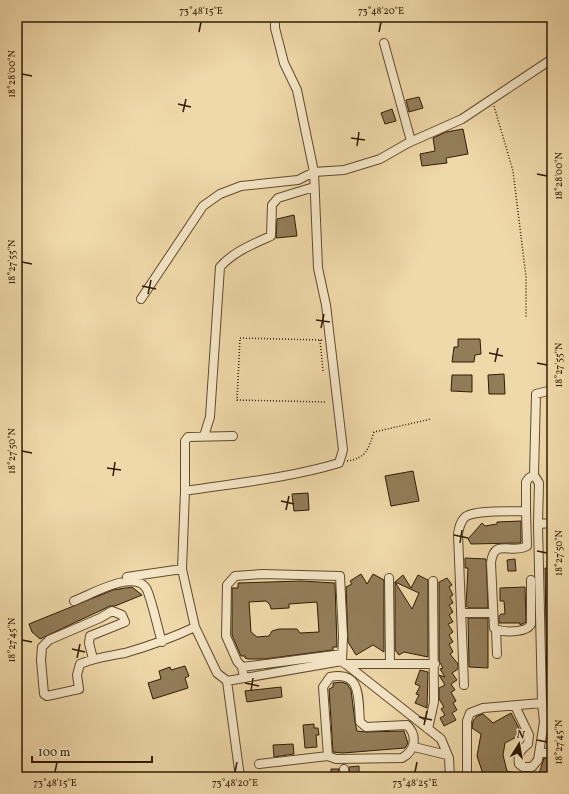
<svg xmlns="http://www.w3.org/2000/svg" width="569" height="794" font-family="Vollkorn,serif">
	<style>
		.building { fill: #937d59; stroke: #301b03; fill-rule: evenodd }
		.lines { fill: none; stroke-linecap: round; stroke-linejoin: round }
		.minor-casing { stroke: #604a2c; stroke-width: 10 }
		.path { stroke: #301b03; stroke-width: 1.5; stroke-dasharray: 1 2; stroke-linecap: butt }
		.minor { stroke: #f5e6c7; stroke-width: 8 }
		.ticks { fill: none; stroke: #301b03; stroke-width: 1.5 }
		.neatline { fill: none; stroke: #301b03; stroke-width: 1.5 }
		.ticks-label { font-size: 10px; text-anchor: middle; fill: #301b03 }
	</style>
	<rect width="100%" height="100%" fill="#efd8a9"/>
	<filter id="stains"><feTurbulence type="fractalNoise" baseFrequency=".005" numOctaves="4"/><feColorMatrix values="0 0 0 0 .2 0 0 0 0 .09 0 0 0 0 .02 0 0 0 .5 -.17"/></filter>
	<radialGradient id="worn" r=".72"><stop offset=".6" stop-color="#630" stop-opacity="0"/><stop offset="1" stop-color="#630" stop-opacity=".3"/></radialGradient>
	<!-- building -->
	<path class="building" d="M419,97l4,11 -14,4 -3,-12z
		M392,109l4,12 -11,3 -4,-11z
		M463,129l5,25 -22,4 1,5 -25,3 -2,-12 15,-3 -2,-13 13,-6z
		M294,215l3,21 -21,2 1,-19z
		M458,339h22l1,15 -6,1 -1,7h-22l2,-15h4z
		M504,374l1,20h-16l-1,-19z
		M452,375h20v17l-21,-1z
		M413,471l6,30 -28,5 -6,-30z
		M308,493l1,17 -15,1 -2,-17z
		M521,521v21l-1,1 -49,1 -3,-5 14,-16 3,3 12,-2v-2z
		M465,558l21,1 2,49h-19l-3,-2 2,-38h-3z
		M515,559l1,12h-8l-1,-11z
		M545,568h7v131h-5z
		M361,574l6,10 6,-10 11,6v72l-11,-7 -17,10 -8,-13 -2,-55 6,-3 -2,-3z
		M403,575l8,13 7,-13 10,5v77l-24,-5 -5,3 -4,-5v-68l17,27 7,-16 -24,-11z
		M447,578l5,7 -3,2 4,8 -3,2 3,6 -4,2 4,7 -4,3 4,7 -5,2 5,8 -4,3 4,7 -4,2 4,8 -3,2 8,10v5l-6,4 5,7 -6,4 4,6 -4,2 5,9 -3,2 4,7 -5,3 4,7 -12,6 -4,-8 5,-3 -4,-6 3,-2 -5,-8v-11l6,-3 -6,-10 6,2 -5,-8 3,-1 -4,-7v-79z
		M301,581l34,2 2,64h-4v3l-69,9h-16l-3,-1v-2h-4l-9,-21v-47h6v-5zM266,601l4,4 1,4 18,-1v-4l28,-2 2,30 -19,1 -3,-4h-18l-7,2 -3,5 -12,1 -6,-5 -2,-30z
		M132,587l10,8 -27,11h-5l-70,33 -8,-7 -3,-8 84,-34z
		M525,587l1,35 -6,3v-2h-21v-7l2,-2h4l-1,-13h-4v-13z
		M468,618h20v50l-19,-1z
		M185,666l4,10 -4,2 3,10 -35,11 -5,-16 13,-4 -2,-8 11,-4 1,3z
		M420,670l8,2 -1,36 -12,-5 4,-8 -3,-1 4,-8 -5,-2z
		M342,682l5,2 4,6 4,32 2,9 9,1 38,-1 4,12 -3,5 -62,5 -10,-1 -4,-63 4,-2v-4z
		M281,687l1,10 -35,5 -2,-11z
		M511,713l11,21 -17,9 -2,12 4,16 14,3 -1,3h-36l-7,-21 4,-22 -9,-6 1,-7 4,-5 6,-2 10,9z
		M314,724v4h4l1,7h-3l1,12 -12,1 -2,-23z
		M293,744l1,10 -20,3 -1,-12z
		M544,758l8,1v18h-14z
		M359,766v8l-9,3 -1,-10z
		M331,769h8v8h-8z"/>
	<g class="lines">
		<!-- minor casing -->
		<g class="minor-casing">
			<path id="minor" d="M384,43l27,98
				M141,299l62,-93 17,-12 21,-8 57,-6 16,-8 30,-2 36,-11 28,-16 54,-24 90,-60
				M204,436l6,-19 10,-150c13,-15 33,-23 51,-31l1,-31 6,-7 36,-11
				M233,436l-45,1 -3,4v50l-3,78 13,58 22,46 10,8 115,-20 99,78 8,19 1,19
				M534,475l2,-81 16,-4
				M185,491c52,-8 104,-13 154,-28l4,-13 -17,-145 -8,-37 -4,-96 -17,-82 -13,-27 -9,-35v-11
				M526,511v-29l3,-4 5,-3 5,8 -1,41 14,-1
				M538,524l4,179 2,19 3,6 5,1
				M127,577l55,-8
				M389,578l1,86
				M74,601c16,-6 60,-32 72,-13 5,8 12,42 16,54
				M461,613h31
				M496,630l1,24
				M93,659l-4,-16 1,-7 35,-14 -3,-7 -10,-4 -12,7 -51,22 -7,7 -1,13 3,34 3,2 32,-7 -2,-14 3,-11c14,-6 29,-8 45,-11 24,-7 47,-15 70,-26
				M345,664h90
				M242,667l100,-13
				M244,678l-2,-11 -5,-6 -11,-25 1,-51 8,-9 27,-2 78,2 3,60 -1,25
				M227,681l13,96
				M464,685l-6,-151c1,-6 2,-12 7,-17 11,-8 47,-5 61,-6l1,35c-16,9 -33,-9 -36,17l3,65c8,5 33,5 37,-4v-44
				M515,706l14,29 -1,9c-7,6 -11,9 -9,20l4,3h9l6,-7 6,-38
				M428,729l6,-27 -1,-121
				M414,747l33,8
				M540,752l12,2
				M259,764l69,-8 8,3 66,-1c13,-7 16,-22 5,-33l-41,2 -6,-5c-2,-23 2,-52 -30,-45l-7,10 5,69
				M344,769l1,8
				M467,777v-56l3,-8 13,-5 59,-5"/>
		</g>
		<!-- path -->
		<path class="path" d="M494,106l19,65 13,106v41
			M320,340l3,31
			M322,340l-82,-2 -3,62 89,2
			M347,461c20,-3 21,-12 27,-29l57,-13"/>
		<!-- minor -->
		<use href="#minor" class="minor"/>
	</g>
	<!-- ticks -->
	<path class="ticks" d="M199,32l2,-10M379,32l2,-10M22,74l10,2M178,104l13,3M183,112l3,-13M351,138l14,2M357,146l2,-14M537,174l10,2M22,262l10,2M142,286l14,3M148,294l3,-14M316,320l14,2M321,328l3,-14M489,353l14,3M495,362l3,-14M537,363l10,2M22,451l10,2M107,468l14,2M113,476l2,-14M281,501l13,3M286,510l3,-14M454,535l14,3M460,543l2,-13M537,551l10,2M22,640l10,2M72,649l13,3M77,658l3,-14M245,683l14,3M251,691l2,-13M419,717l13,3M424,725l3,-14M537,740l10,2M55,772l2,-10M235,772l2,-10M415,772l2,-10"/>
	<!-- margin -->
	<rect width="569" height="794" fill="none" stroke="#efd8a9" stroke-width="44"/>
	<!-- north arrow -->
	<g transform="translate(519 744) rotate(11)" stroke="#f5e6c7" stroke-width="3" paint-order="stroke">
	<path d="M0-3L7 15L0 10L-7 15Z" fill="#301b03"/>
	<text y="-6" font-size="11" font-weight="bold" text-anchor="middle" fill="#301b03">N</text>
	</g>
	<!-- scale -->
	<path d="M32 756v6h120v-6" fill="none" stroke="#301b03" stroke-width="2"/>
	<text x="38" y="756" font-size="12" fill="#301b03" stroke="#f5e6c7" stroke-width="3" paint-order="stroke">100 m</text>
	<rect x="22" y="22" width="525" height="750" class="neatline"/>
	<g class="ticks-label">
		<text x="201" y="14">73°48'15"E</text>
		<text x="381" y="14">73°48'20"E</text>
		<text transform="translate(11 74) rotate(-90)" y="4">18°28'00"N</text>
		<text transform="translate(558 176) rotate(-90)" y="4">18°28'00"N</text>
		<text transform="translate(11 262) rotate(-90)" y="4">18°27'55"N</text>
		<text transform="translate(558 365) rotate(-90)" y="4">18°27'55"N</text>
		<text transform="translate(11 451) rotate(-90)" y="4">18°27'50"N</text>
		<text transform="translate(558 553) rotate(-90)" y="4">18°27'50"N</text>
		<text transform="translate(11 640) rotate(-90)" y="4">18°27'45"N</text>
		<text transform="translate(558 742) rotate(-90)" y="4">18°27'45"N</text>
		<text x="55" y="786">73°48'15"E</text>
		<text x="235" y="786">73°48'20"E</text>
		<text x="415" y="786">73°48'25"E</text>
	</g>
	<rect width="100%" height="100%" filter="url(#stains)"/>
	<rect width="100%" height="100%" fill="url(#worn)"/>
</svg>
